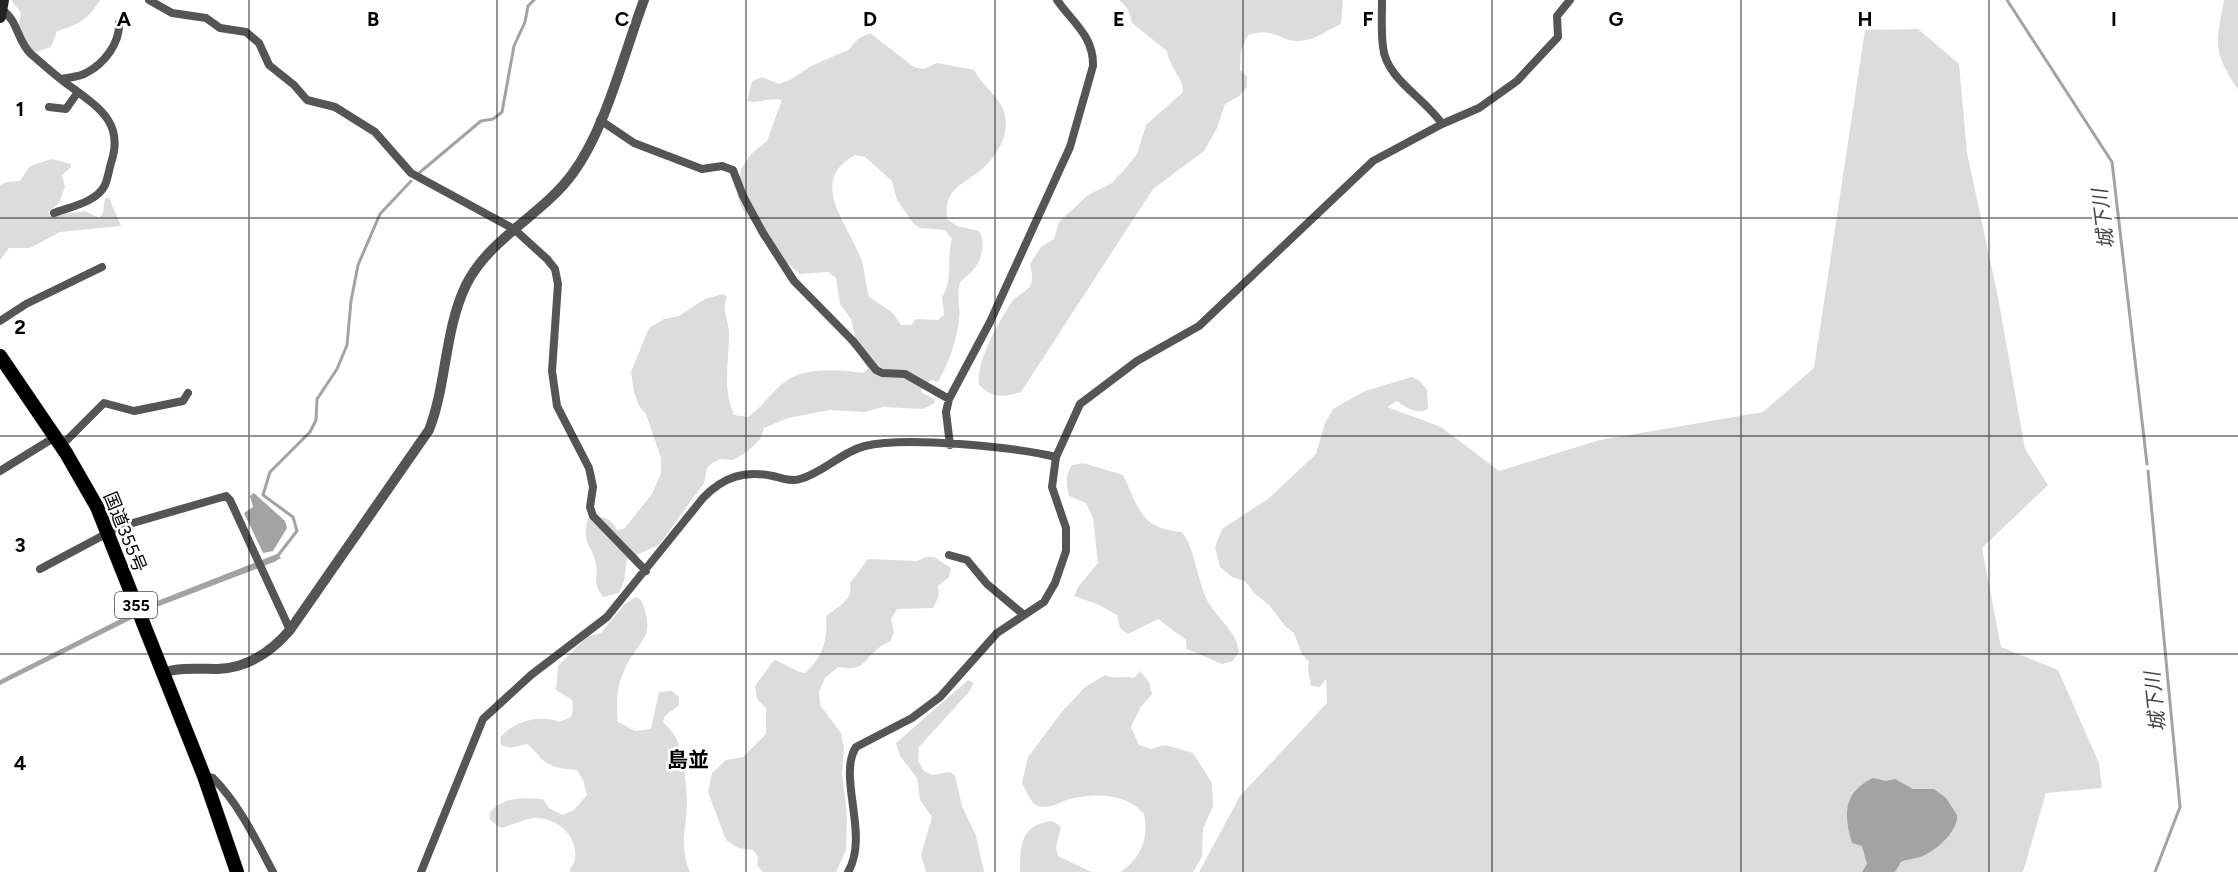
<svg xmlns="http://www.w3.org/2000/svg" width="2238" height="872" font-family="Figtree,'Noto Sans JP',sans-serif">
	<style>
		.green { fill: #dcdcdc; fill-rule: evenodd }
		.water { fill: #a3a3a3 }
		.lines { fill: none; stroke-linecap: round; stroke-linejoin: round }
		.stream { stroke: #a3a3a3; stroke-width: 3 }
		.trunk-casing { stroke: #dbdbdb; stroke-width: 15 }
		.minor { stroke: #555; stroke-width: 8 }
		.tertiary { stroke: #555; stroke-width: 10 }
		.secondary { stroke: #222; stroke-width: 12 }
		.trunk { stroke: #000; stroke-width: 14 }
		.grid { fill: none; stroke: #000; stroke-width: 1.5; stroke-opacity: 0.55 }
		.labels { text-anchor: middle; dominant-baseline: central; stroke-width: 5; stroke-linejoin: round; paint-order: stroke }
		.shield { fill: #fff; stroke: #4c4c4c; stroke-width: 1.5 }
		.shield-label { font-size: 16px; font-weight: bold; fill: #000 }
		.street-label { font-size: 18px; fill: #000; stroke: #fff }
		.water-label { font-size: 20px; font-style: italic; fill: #444; stroke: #fff }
		.quarter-label { font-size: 21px; font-weight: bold; fill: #000; stroke: #fff }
		.grid-label { font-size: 20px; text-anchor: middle; font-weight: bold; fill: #000; stroke: #fff; stroke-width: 5; stroke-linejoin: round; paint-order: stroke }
	</style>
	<rect width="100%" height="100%" fill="#fff"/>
	<!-- green -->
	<path class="green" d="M11,0h89c-12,19 -21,25 -43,31l-6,16 -18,6 -15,-22 3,-18z
		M1119,0h224l-2,24c-13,6 -26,16 -41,17 -21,1 -26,-15 -52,-6l-7,15 -1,20 7,7v10l-8,9 -14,8 -8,24 -13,23 -51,38 -132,203c-17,5 -28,7 -42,-7 -3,-24 18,-59 30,-79 11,-19 29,-10 21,-42l11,-17 13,-8 5,-17 29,-27 24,-12 12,-13 13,-16 9,-29 37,-33c1,-13 -14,-25 -16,-41l-35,-28 -4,-14z
		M2224,0h14v89c-26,-38 -22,-45 -14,-89z
		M1918,29l41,35 8,89 31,144 27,152 23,36 -66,63 19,99 57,23 41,93 3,25 -56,5 -23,79h-824l41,-76 87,-93 -1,-24 -6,8 -9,-1 -3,-16 1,-8 -7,-8 -8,-21 -9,-7 -16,-21 -15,-12 -9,-12 -13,-4 -12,-10 -5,-20 7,-18 46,-30 48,-45 9,-31 8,-14 32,-18 47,-14 8,4 7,9 1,19c-11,6 -22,-1 -31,-8l-10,6 54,20 58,44 101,-31 163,-28 51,-44 51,-338z
		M870,33l44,34 9,2 14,-6 37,7c7,14 21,23 28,37 11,22 -3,47 -20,62 -19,16 -39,20 -35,50l10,7 22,5c7,11 3,30 -6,39 -4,5 -10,8 -13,13 -4,12 1,25 -1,37 -2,21 -11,44 -21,62l-7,-2 -10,9 1,4 12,6 1,4 -12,6 -40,-2 -18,5 -36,-2 -41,8 -24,10 -4,11 -13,13 -14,8 -13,-1 -8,4 -5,5 -3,15 -45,62 -32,14 -3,22 -5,12 -16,4c-12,-17 -4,-17 -7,-32 -4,-23 -15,-19 -8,-47 14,-3 22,-1 29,12l7,-1 28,-35 9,-21v-15l-15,-44 -7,-8 -5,-14 -3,-20 18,-44 15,-9 15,-3 26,-17 18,-5 4,3c-6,15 2,22 2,37 0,29 -7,53 5,81l14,2c15,-10 25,-28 41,-38 22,-12 50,-9 74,-6l5,-4 -9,-14 -8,-36 -11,-15 -4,-26 -8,-6 -28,2 -14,-12 -44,-53 -5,-15 4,-25 10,-15 16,-13 15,-41c-13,-3 -23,4 -35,1l5,-20 10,-4 17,7 9,-3 25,-16 35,-15 11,-12zM855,155l10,2 27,24 5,19 16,23 7,5 25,2 7,9c-6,19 2,41 -10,58l2,18 -6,5 -22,-1 -5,6h-10l-9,-13 -23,-15c-3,-10 -4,-21 -6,-32 -10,-37 -59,-82 -8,-110z
		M52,159l19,5v3l-9,8 3,12 -6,16 -11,9 2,4 35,-5 14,7 4,-5 2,-15h4l12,28 -61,6 -30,16h-21l-9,12v-75l7,-3 13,-1 10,-15z
		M1083,463l40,12c17,35 17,53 59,57 14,17 15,53 28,73 11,17 26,26 29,47l-6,9 -11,3 -35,-15 -1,-9 -28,-21 -30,15 -8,-6 -3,-13 -20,-11 -23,-8 4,-9 20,-24 -5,-45 -7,-15 -17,-7c-3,-12 -4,-21 3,-31z
		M926,557h8l17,11 -2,9 -11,9 1,10 -6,12 -36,1 -6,10 3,13 -4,10c-18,5 -23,25 -37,26 -4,1 -11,-1 -15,-1l-13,11 -6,14 1,13 21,28 3,16 -2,24 5,43 -1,34 -10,22h-73l-6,-7 1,-8 -5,-7 -15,-2 -12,-8 -18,-48 4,-19 14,-13 17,-3 23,-23v-26l-9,-9 -2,-13 19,-26c12,3 18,11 31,13 18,-16 23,-33 21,-57 12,-9 28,-16 24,-33l18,-24 49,2z
		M636,597l5,3c17,40 -4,39 -17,71 -8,17 -8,33 -6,51l17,9 16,-2 8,-37 13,-1 7,6v8l-14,11 -2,6c4,4 9,9 12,14 8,13 12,53 12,68 -1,27 -8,41 3,68h-120c0,-5 4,-8 5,-13 3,-22 -16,-40 -37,-41 -10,-1 -26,7 -37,10l-11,-8v-8c14,-16 33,-14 53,-13l6,9 13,7 12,-5 13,-15 -4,-15 -6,-10c-11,-1 -25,-2 -33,-9 -6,-5 -10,-12 -17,-17l-17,4 -9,-3 -1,-7c12,-16 39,-24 59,-16l12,-5 2,-7 -1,-10 -16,-10 2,-24 29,-29 14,-4 24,-29z
		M1140,671l9,11 3,12 -12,14 -9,19 8,18 12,4 14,-4 28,8 19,30 1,23 -10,23 -1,28 -9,15h-72c20,-14 28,-34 23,-58 -17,-20 -45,-21 -70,-16 -12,2 -23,12 -36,8 -8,-3 -12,-16 -16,-23l6,-26 33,-44 24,-26 20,-12c11,5 18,0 29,3z
		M968,680l6,3 -5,9 -50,55 -1,14 6,10 8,4 18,-3 5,4 7,30 14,30 8,36h-58l-5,-17 11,-38 -12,-17 -3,-22 -17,-22 -4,-13z
		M1053,821l8,6 -5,21 2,8 33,16h-71c0,-28 1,-48 33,-51z"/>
	<!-- water -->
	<path class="water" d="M254,493l31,28 2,7 -14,23 -10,2 -19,-40 9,-6 -3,-11z
		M277,554l4,4 -7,4 -120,46 -154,77v-5l152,-77z
		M1873,778l13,3 9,-2 18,10h21l12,9 11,17c2,16 -23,38 -37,42 -7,2 -13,2 -19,5l-6,10h-33l5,-8 -5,-18 -10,-3c-9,-30 -8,-51 21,-65z"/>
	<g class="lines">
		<!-- stream -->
		<path class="stream" d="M2007,0l105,162 35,302
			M419,173l62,-52 12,-2 9,-7 12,-66 11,-24 3,-16 6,-6
			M2148,471l32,336 -25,65
			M276,558l21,-27 -4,-14 -30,-22 7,-23 40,-40 6,-12 1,-21 20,-30 10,-24 4,-44 7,-36 22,-51 31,-33"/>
		<!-- trunk casing -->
		<g class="trunk-casing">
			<path id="trunk" d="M0,356l66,97 31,54 107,269 33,96"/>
		</g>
		<!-- minor -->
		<path class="minor" d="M149,0l23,13 34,5 14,10 26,4 13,11 10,22 25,20 13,15 28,7 40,25 36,41 103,56 33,30 8,10 3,15 -6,87 5,35 32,62 4,19 -3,20 3,9 53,55
			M1382,0c0,15 -1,32 1,47 3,32 42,51 59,77
			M2,10c16,10 15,31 29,44 14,12 28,25 43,35 27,20 50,36 37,74 -2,7 -3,15 -6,22 -8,17 -35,22 -51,28
			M62,79c8,-2 17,-2 24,-6 18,-9 34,-30 33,-50
			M49,107l17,2 12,-17
			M600,120l34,23 68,26 20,-3 11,4 10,26 20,37 31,48 59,60 23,29 6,3 23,1 44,25
			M0,321l26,-17 76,-37
			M950,445l-4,-33 3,-13 41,-77 80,-175 23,-81c1,-30 -21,-44 -36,-66
			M61,446l43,-43 30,8 49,-10 5,-8
			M0,471l55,-34
			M949,555l18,5 20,24 37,31
			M40,569l79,-42 107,-31 4,4 60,130
			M204,776l9,2c26,26 43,62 60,94
			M421,872l62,-153 48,-44 76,-58 96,-119c20,-21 41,-28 70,-22 8,2 18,6 27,3 23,-6 41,-27 65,-33 40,-10 149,1 191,11
			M848,872c22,-37 -11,-95 8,-125l56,-29 28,-21 57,-64 47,-31 11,-19 11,-32v-23l-14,-41 4,-30 24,-53 57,-43 62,-35 174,-165 69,-37 37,-16 38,-27 41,-44 -1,-21 13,-16"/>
		<!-- tertiary -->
		<path class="tertiary" d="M162,673c18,-6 37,-4 56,-4 30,-1 53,-17 72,-39l139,-200c18,-46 15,-99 37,-145 24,-48 77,-70 107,-112 33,-45 51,-120 71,-173"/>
		<!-- secondary -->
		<path class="secondary" d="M0,17l3,-17"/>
		<!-- trunk -->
		<use href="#trunk" class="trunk"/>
	</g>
	<!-- grid -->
	<path class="grid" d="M249,0v872M497,0v872M746,0v872M995,0v872M1243,0v872M1492,0v872M1741,0v872M1989,0v872M0,218h2238M0,436h2238M0,654h2238"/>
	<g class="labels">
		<!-- shield labels -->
		<rect class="shield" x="115" y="592" width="42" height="26" rx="4.5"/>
		<g class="shield-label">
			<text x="136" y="605">355</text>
		</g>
		<!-- street labels -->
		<g class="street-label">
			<text transform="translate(125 532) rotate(68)">国道355号</text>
		</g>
		<!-- water labels -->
		<g class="water-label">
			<text transform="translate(2103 219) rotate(-97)">城下川</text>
			<text transform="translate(2155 702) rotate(-96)">城下川</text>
		</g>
		<!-- quarter labels -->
		<g class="quarter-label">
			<text x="688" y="759">島並</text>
		</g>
	</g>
	<g class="grid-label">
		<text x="124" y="26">A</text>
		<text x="373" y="26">B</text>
		<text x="622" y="26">C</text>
		<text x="870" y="26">D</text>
		<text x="1119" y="26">E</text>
		<text x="1368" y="26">F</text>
		<text x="1616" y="26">G</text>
		<text x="1865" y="26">H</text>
		<text x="2114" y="26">I</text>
		<text x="20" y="116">1</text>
		<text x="20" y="334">2</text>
		<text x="20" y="552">3</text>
		<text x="20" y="770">4</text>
	</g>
</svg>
